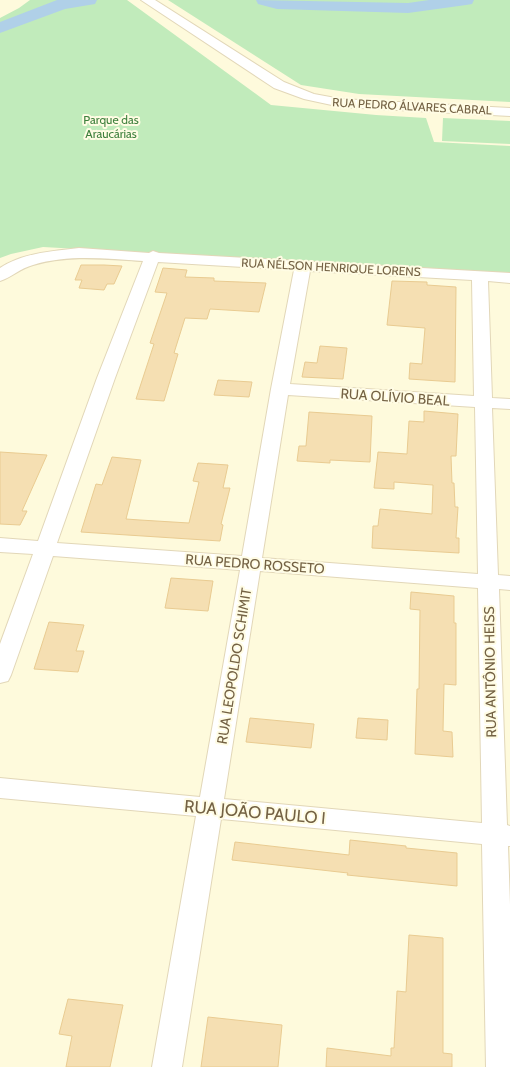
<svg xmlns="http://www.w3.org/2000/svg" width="510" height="1067" font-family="Cabin,sans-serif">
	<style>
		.green { fill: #c1ebbb }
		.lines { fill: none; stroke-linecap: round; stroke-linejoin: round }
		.river { fill: #b0d0e8; fill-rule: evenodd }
		.building { fill: #f5dfb2; stroke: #e9cb91 }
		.minor-casing { stroke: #e2d7b8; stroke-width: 2 }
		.tertiary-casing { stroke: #e2d7b8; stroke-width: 2 }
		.minor { fill: #fff; fill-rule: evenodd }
		.tertiary { fill: #fff; fill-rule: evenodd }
		.labels { text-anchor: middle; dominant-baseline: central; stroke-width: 4; stroke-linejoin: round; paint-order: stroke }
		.far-street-label { font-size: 12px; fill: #746244; stroke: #fffce4 }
		.far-park-label { font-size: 12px; fill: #3f813e; stroke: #fffce4 }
		.street-label { font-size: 14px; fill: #746244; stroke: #fffce4 }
		.near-street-label { font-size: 17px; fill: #746244; stroke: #fffce4 }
	</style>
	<rect width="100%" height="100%" fill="#fefadc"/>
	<!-- green -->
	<path class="green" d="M30,0h97l144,105 105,10 50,3 8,24 76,4v127l-467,-26 -32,7 -11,4v-240l19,-10z
		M168,0h342v102l-151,-8 -58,-9z
		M443,118l67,3v23l-68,-3z"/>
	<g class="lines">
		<!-- river -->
		<path class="river" d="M57,0h40l-2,4 -30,5 -65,24v-11z
			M256,0l152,3 21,-3h45l-2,4 -6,1 -58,8 -131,-4 -19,-5z"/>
	</g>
	<!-- building -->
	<path class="building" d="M81,265h23l18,1 -8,18h-7l-3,6 -25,-2 3,-8h-7z
		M163,268l24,2 -2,7 29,1v3l52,2 -7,29 -49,-3 -3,10 -22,-1 -11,35 4,1 -14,47 -28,-2 18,-55 -4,-1 17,-50 -12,-1z
		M392,281l35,1v3l29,2 -1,95 -46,-3 1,-16 12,1 3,-36 -38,-3z
		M320,346l27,2 -4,31 -41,-2 3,-15 12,1z
		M218,380l34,2 -3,15 -35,-2z
		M424,411l34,3 -2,42h-5l1,27h2l1,24h3l-2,31h3v15l-87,-5 1,-22h5l2,-17 52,5 1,-29 -39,-3v7l-20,-1 4,-36 29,2 2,-33 15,1z
		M309,412l63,4 -2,46 -40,-2v3l-33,-2 2,-15h7z
		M0,452l47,3 -25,56h5l-7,14 -20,-1z
		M112,457l29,3 -15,59 14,1 49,3 10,-41 -6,-1 5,-18 30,2 -5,23h7l-9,36 2,1 -3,16 -139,-9 15,-48 6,1z
		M171,578l42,3 -5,30 -43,-3z
		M411,592l43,4v27h2v62l-12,-1 -1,47 9,1 1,25 -38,-3 2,-65h2l1,-79 -10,-1z
		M49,622l35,3 -8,26h8l-6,21 -44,-3z
		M250,718l64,6 -3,24 -65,-6z
		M358,718l30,2 -1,20 -31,-2z
		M350,840l56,6v2l51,5v33l-110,-11 1,-2 -116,-13 3,-18 114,13z
		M409,935l34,3v115l9,1v13h-126l1,-19 64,8v-8h3l3,-57 9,1z
		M68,999l55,6 -13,62h-44l6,-31 -13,-2z
		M208,1017l74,8 -4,42h-77z"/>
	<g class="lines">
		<!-- minor casing -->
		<g class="minor-casing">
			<path id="minor" d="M79,248l70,5 4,-2 6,2 351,20v10l-22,-2 4,117 18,1v10l-18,-1 6,167 12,1v14l-11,-1 8,236 3,1v20h-2l2,59v162h-24l-4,-223 -261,-25 -39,248h-30l44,-251 -196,-18v-20l200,19 40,-227 -187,-14 -42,119 -3,6 -8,2v-39l33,-90 -33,-2v-14l38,3 59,-163 46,-117c-36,-2 -74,-7 -110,4 -12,3 -23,13 -33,16v-13c22,-15 53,-17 79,-20zM158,262l136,8 -23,119 -29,167 -185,-13 58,-165zM310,271l162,9 2,116 -184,-12zM288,395l187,12 3,167 -216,-16zM260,571l218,17 4,235 -258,-24z"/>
		</g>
		<!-- tertiary casing -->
		<g class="tertiary-casing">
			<path id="tertiary" d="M141,0h14l129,82 30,12 27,5 169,9v8l-169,-9 -37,-8 -30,-11z"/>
		</g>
		<!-- minor -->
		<use href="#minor" class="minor"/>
		<!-- tertiary -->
		<use href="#tertiary" class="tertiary"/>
	</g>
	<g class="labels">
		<!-- far-street labels -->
		<g class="far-street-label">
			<text transform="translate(412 106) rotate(3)">RUA PEDRO ÁLVARES CABRAL</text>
			<text transform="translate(331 267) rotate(3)">RUA NÉLSON HENRIQUE LORENS</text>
		</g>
		<!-- far-park labels -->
		<g class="far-park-label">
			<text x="111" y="119">Parque das<tspan x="111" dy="14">Araucárias</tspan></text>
		</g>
		<!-- street labels -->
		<g class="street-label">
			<text transform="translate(395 397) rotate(4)">RUA OLÍVIO BEAL</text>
			<text transform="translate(255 564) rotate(4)">RUA PEDRO ROSSETO</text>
			<text transform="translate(234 666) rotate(-81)">RUA LEOPOLDO SCHIMIT</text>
			<text transform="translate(490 672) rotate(-91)">RUA ANTÔNIO HEISS</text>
		</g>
		<!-- near-street labels -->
		<g class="near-street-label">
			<text transform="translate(255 812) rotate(5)">RUA JOÃO PAULO I</text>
		</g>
	</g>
</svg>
